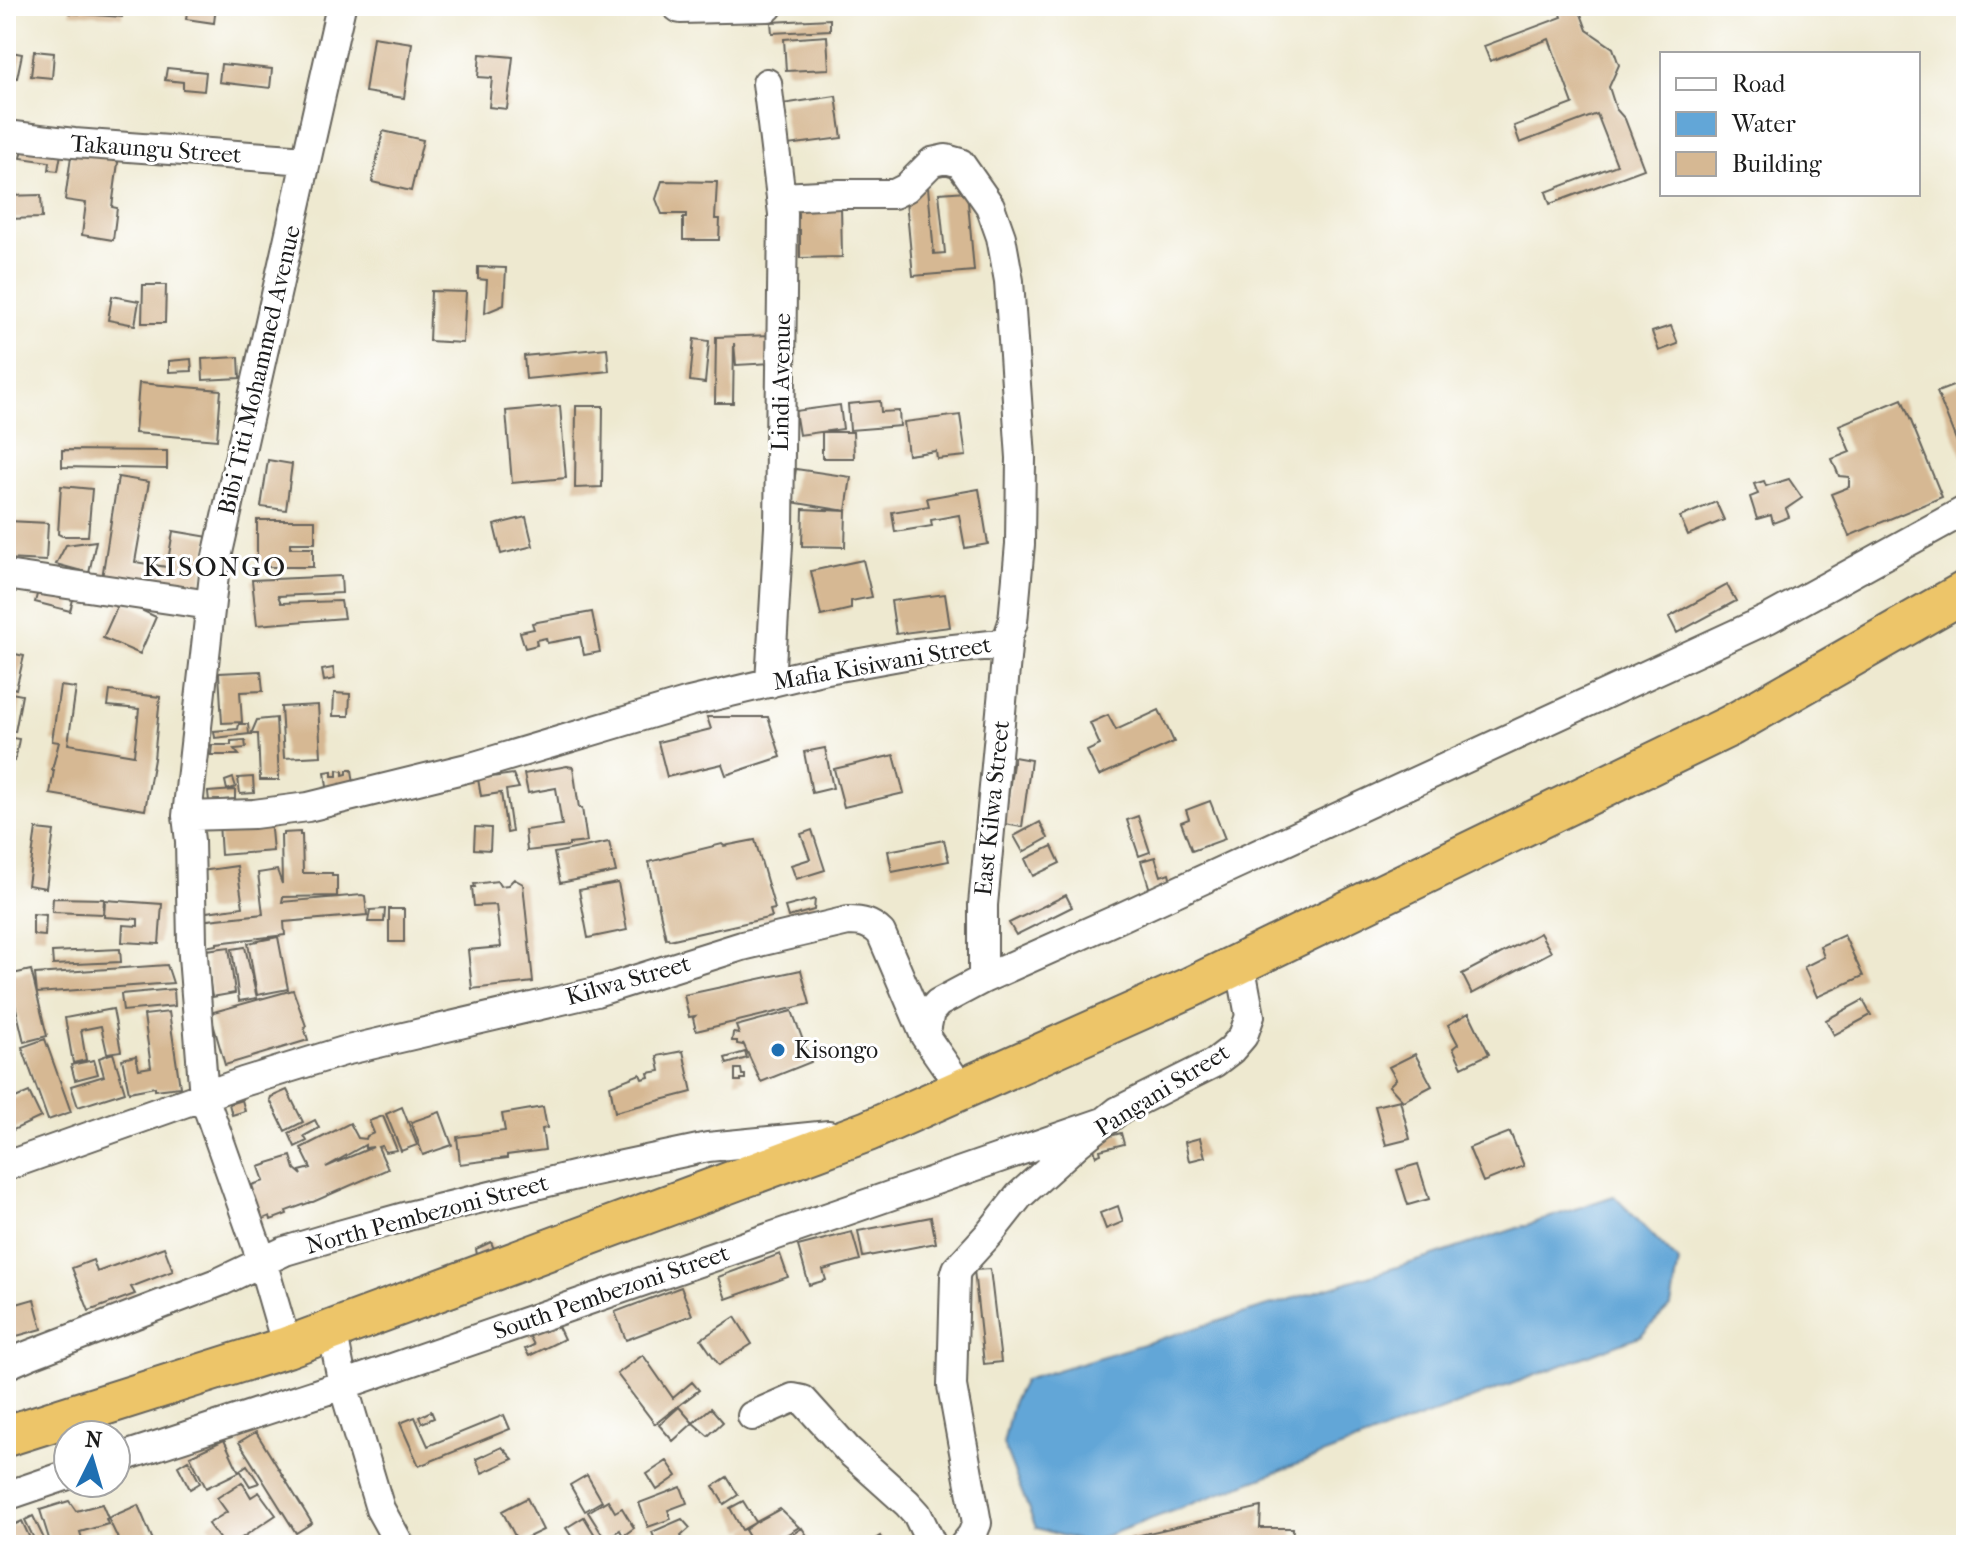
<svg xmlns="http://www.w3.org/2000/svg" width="1972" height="1551" font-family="'IM FELL French Canon',serif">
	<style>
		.water { fill: #62a6d7; stroke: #3f617a; stroke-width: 2 }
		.building { fill: #d6b893; fill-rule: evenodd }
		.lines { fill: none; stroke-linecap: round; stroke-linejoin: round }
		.minor-casing { stroke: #66645b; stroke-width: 32 }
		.highway-casing { stroke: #66645b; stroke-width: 44 }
		.minor { stroke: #fff; stroke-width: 28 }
		.highway { stroke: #edc569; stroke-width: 40 }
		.poi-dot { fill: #1f6fb2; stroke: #fff; stroke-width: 3 }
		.labels { text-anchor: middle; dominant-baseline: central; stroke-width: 6; stroke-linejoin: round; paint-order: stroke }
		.street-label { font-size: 24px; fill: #1c1c1c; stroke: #fff }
		.poi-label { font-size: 24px; fill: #1c1c1c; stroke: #fff; text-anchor: start }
		.quarter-label { font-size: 28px; letter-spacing: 2px; fill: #1c1c1c; stroke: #fff }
	</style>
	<rect width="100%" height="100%" fill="#fff"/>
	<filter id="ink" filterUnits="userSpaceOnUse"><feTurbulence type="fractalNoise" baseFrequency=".0125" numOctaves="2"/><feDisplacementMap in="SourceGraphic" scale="16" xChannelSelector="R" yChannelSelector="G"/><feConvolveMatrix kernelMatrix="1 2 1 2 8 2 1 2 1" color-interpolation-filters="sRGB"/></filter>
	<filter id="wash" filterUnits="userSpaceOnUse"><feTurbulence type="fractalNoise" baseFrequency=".006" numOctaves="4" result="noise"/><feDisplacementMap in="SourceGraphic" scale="32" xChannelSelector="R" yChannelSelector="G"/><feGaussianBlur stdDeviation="1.8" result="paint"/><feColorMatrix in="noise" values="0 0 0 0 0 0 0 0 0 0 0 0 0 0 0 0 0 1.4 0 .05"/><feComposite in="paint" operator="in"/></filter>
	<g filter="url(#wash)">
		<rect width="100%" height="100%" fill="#eee9d0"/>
		<!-- water -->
		<path class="water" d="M1614,1196l65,66 -8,44 -31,30 -553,207 -51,-15 -33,-84 10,-43 11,-21 403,-122z"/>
		<g id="blocks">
			<!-- building -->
			<path class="building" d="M71,6h52l-1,11 -52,-4z
				M188,6h28l-2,17 -28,-4z
				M1558,6h20l9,24 26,18 6,17 -10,22 7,22 9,10 19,50 -94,35 -4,-12 71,-27 -20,-51 -77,29 -6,-17 59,-22 -24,-65 -59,22 -6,-15 78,-29z
				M830,19v11l-58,3 -1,-11z
				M827,36l2,33 -43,2 -2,-32z
				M373,37l39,6 -8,55 -39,-6z
				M6,51l16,3 -5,24 -11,-2z
				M34,51l20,2 -2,25 -21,-2z
				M480,54l33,3 -6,52 -18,-2 3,-29 -14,-1z
				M221,64l51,5 -2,19 -51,-6z
				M167,68l39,4 -2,19 -21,-2v-7l-18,-2z
				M836,96l6,42 -54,7 -6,-41z
				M383,131l40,9 -12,51 -39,-9z
				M23,148l38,6 -3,17 -9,-1 1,-8 -29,-4z
				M72,149l47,6 -7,52 5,1 -4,32 -31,-5 4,-32 -21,-3z
				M662,181l55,1 -2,37h5l-1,21h-36v-22h3v-4h-24l-6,-15z
				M928,187l6,67 11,-1 -6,-60 28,-2 7,80 -61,5 -8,-86z
				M41,195l1,23 -36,1v-23z
				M841,206l1,51 -42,1v-28h-10v-23z
				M478,267l28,1 -2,37 -19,8 2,-33 -9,-1z
				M143,285h23l-1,38h-23z
				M431,291l35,1 -3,51 -34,-2z
				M112,296l27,5 -4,24 -27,-5z
				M1671,326l7,18 -19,7 -7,-19z
				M772,335l3,28 -39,2 -2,-22 -1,60h-18l1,-66z
				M694,339l15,2 -4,42 -15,-2z
				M607,348l2,23 -83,8 -2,-23z
				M239,357l1,21 -37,2 -1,-21z
				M191,359l1,12 -23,1v-11z
				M1966,381v84l-29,-73z
				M139,383l82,7 -4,50 -82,-7z
				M1902,399l40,98 -93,39 -18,-42 18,-7v-10l-10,-1 -7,-17 18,-7 -11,-27z
				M880,401l1,11 18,-1 1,15 -50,4 -2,-26z
				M840,405l3,24 -44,6 -4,-24z
				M560,406l6,72 -54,5 -6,-72z
				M576,406h27l-1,81 -27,1z
				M960,415l6,41 -29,3 -1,-8 -28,4 -4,-33z
				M822,432h31l1,26h-32z
				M62,450l105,1v18l-105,-2z
				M268,460l24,4 -6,46 -25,-3z
				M796,469l55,8 -5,34 -55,-9z
				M118,477l31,5 -14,80 32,5 6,-36 36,6 -10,57 -97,-16z
				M1789,479l13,19 -16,11 3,8 -16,6 -2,-8 -14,4 -7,-22 8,-3 -4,-10 10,-3 2,5z
				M61,486l31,3 -4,47h-26l-4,-2z
				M979,489l9,55 -23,4 -6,-33 -28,5 1,6 -37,6 -3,-20 37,-6 -2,-8z
				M1716,502l8,18 -36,15 -8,-18z
				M803,509l43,2 -1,36 -43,-1z
				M526,517l7,29 -32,8 -7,-29z
				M257,520h58v23h-25v5h23v19h-56z
				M8,521l40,2 -2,38 -40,-2z
				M96,541l-7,32 -33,-9 10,-19z
				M863,560l9,37 -21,4v8l-30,7 -10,-45z
				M341,576l1,17 -64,3 3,7 60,-2 3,17 -87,7 -5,-45z
				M40,584l35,8 -5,19 -35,-9z
				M1727,585l9,16 -59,32 -8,-16z
				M945,594l5,33 -54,7 -5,-33z
				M120,600l36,17 -16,37 -37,-16z
				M592,612l8,40 -16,3 -4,-18 -33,6 -1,-5 -10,2 1,5 -12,3 -5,-16 14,-3 -2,-6z
				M11,653l13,3 -8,33 -10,-3v-13z
				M333,668l2,11 -11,2 -2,-11z
				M261,671l2,20 -23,1 2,30 -20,1 -3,-50z
				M60,686l16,2 -8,56 66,11 5,-46 -31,-3 2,-15 50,6 -6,62 -9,51 -95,-16 4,-24h-2l7,-28 -7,-1z
				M6,692l16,3 -7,37 -9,-2z
				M334,693l16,1 -1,22h-16z
				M318,705l3,51 -37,2 -3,-51z
				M1159,710l15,32 -75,34 -12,-25 13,-6 -10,-22 18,-8 8,15z
				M707,717h61l13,40 -55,18 -4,-11 -55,13 -9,-35 53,-13z
				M276,718l3,62h-19l-2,-46h-7l6,-14z
				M239,724h9l1,10 -34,4 -1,-7 24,-2z
				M6,737l13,2 -4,22 -9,-2z
				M245,740l1,8 -12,1 5,6h-28l1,-10h19v-4z
				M825,748l8,40 -21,5 -8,-41z
				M894,755l10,38 -60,14 -10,-38z
				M1014,757l17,3 -9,67 -18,-3z
				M567,766l6,1 6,41h3l5,34 -18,2v2l-42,5 -2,-21 37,-5 -6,-37 -28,5 -4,-19z
				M337,770l6,1v4l4,-1v-4h5l2,14 -27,3 -2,-15 7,-1v5h5z
				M513,774l6,14 -13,2 6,42 -5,1 -6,-40 -20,3 -3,-17z
				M253,777l1,16 -14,1 -2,-16z
				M233,778l3,9 -9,3 -2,-9z
				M235,790v9l-26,2 -1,-9z
				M1210,801l15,38 -33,12 -11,-29 8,-3 -3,-9z
				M1138,816l12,36 -11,4 -12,-36z
				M270,819l3,32 -52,4 -2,-32z
				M1040,822l8,16 -25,14 -9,-16z
				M475,827l16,1 -1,22 -16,-1z
				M36,829l18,2 -8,57 -18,-3z
				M812,830l13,40 -29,9 -5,-14 19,-6 -9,-25z
				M300,832v3h2l1,38h29v3h5v20l-54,1 -1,5 80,-7 3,1 2,19 -83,7 1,13 -68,8v2l-13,2 -5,-26 64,-7 -5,-41 19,-3 5,14 -1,-49h2v-2z
				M755,840l20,69 -5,1 2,7 -103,23 -1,-2 -2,1 -17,-77 73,-18 2,2z
				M944,840l5,21 -57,11 -4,-21z
				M609,842l7,30 -56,11 -6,-30z
				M1052,846l8,17 -27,13 -8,-17z
				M1155,857l6,19 8,-3 3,11 -22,6 -9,-29z
				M237,866l6,41 -37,5 -5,-41z
				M514,879l9,5 10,98 -61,7 -4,-39 33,-3 -5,-42 -22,1 -2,-19h3l-1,-3 23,-3 3,5 8,-1z
				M618,883l9,47 -39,8 -9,-48z
				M1066,895l6,12 -56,28 -7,-12z
				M53,898l51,1 -1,15 -51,-2z
				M815,899l-1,11 -26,7 -3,-10z
				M105,900l57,4 -3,40 -37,-2 1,-17 15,1v-7l-34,-2z
				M385,909l-1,13h-16l2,-12z
				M389,909h15v33h-15z
				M33,914l13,1 -1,21 -12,-1z
				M1540,933l11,19 -79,42 -10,-20z
				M1844,935l19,41 -46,21 -13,-30 20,-10 -4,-11z
				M278,937l10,52 -31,6 -9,-52z
				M229,947l6,46 -23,4 -7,-45 1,-2z
				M245,947l12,51 -18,3 -7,-52z
				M120,949l1,13 -68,3 -1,-13z
				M167,965l6,18 -136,10 -2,-19z
				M31,970l16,66 -23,6 -16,-67z
				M801,970l9,34 -114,27 -3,-13 2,-2 -6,1 -5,-22z
				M174,989l1,17 -52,5 -2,-17z
				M293,990l13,36 -2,1 4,13 -83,25 -15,-52z
				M1863,1000l8,15 -37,20 -8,-15z
				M113,1009l8,42 -14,2 -6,-27 -20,4 5,30 -13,3 -8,-45z
				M792,1011l19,51 -50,20 -18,-39v2l-6,-1v-3h-5l1,-8 6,1 -3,-8z
				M169,1012l11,75 -25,3v-3l-26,5 -7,-33 14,-3 3,13 12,-2 -7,-52z
				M1469,1013l20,41 -27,13 -9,-19 5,-4 -10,-19z
				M45,1039l26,73 -23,8 -26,-73z
				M683,1051l9,41 -77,20 -5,-26 30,-12 2,5 7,-2 -1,-4 12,-2 -3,-15z
				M745,1052l2,6 -20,6 -2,-6z
				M113,1053l12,39 -47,15 -7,-21 33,-10 -5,-18z
				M1415,1054l17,32 -29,15 -14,-15 7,-7 -7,-12z
				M94,1060l4,14 -23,6 -4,-15z
				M735,1069h6l1,6h3v4h-4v2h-6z
				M287,1090l16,32 -18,9 -15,-31 1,-3z
				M29,1092l12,25 -32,15 -3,-7v-23z
				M242,1100l3,11 -13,4 -3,-11z
				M1400,1100l10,39 -24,6 -11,-39z
				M402,1107l15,38 -16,6 -15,-37z
				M543,1107l4,21 -5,1 3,21 -38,5v3l-47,6 -3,-27 48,-6 -3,-17z
				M440,1112l12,33 -29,10 -12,-33z
				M383,1116l14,34 -12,2 -3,-6 -4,1 10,22 -75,33h-2l-25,9 1,3 -16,6 -1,-4 -19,8 -13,-34 13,-4 3,5 -2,-6 12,-4 -5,-14 9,-3v-1l23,-7 4,13 7,6 -2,-4 11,-3 -10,-20 49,-25 8,15 8,1 1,-3 7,-3 -5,-12zM365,1145v3l8,-1 -47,20z
				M315,1120l4,8 -15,8 3,5 -12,6 -6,-14z
				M1510,1132l14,34 -41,16 -14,-34z
				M1121,1133l3,11 -24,6 1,4 -5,2 -4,-15z
				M1200,1138l5,19 -16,4 -4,-19z
				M1418,1164l11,35 -21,6 -11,-35z
				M1118,1206l5,16 -17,7 -6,-16z
				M931,1217l5,26 -73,14 -5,-26z
				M852,1232l8,28 -37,10 3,10 -17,5 -11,-39z
				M491,1242l3,7 -17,6 -1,-6z
				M164,1247l9,24 -42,16 4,7 -46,17 -17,-43 21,-8 4,12z
				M780,1254l8,23 -62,22 -8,-22z
				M990,1269l11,93 -17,2 -10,-94z
				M681,1287l11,28 -66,25 -11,-28z
				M34,1299l8,30 -36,10v-32z
				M735,1317l17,27 -33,21 -18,-26z
				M554,1318l10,21 -35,17 -4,-7 9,-4 -7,-14z
				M643,1355l30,43 19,-16 7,8 -44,34 -38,-50z
				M679,1407l14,16 -20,18 -14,-16z
				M711,1408l12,14 -15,14 -15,-13z
				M431,1411l3,7 -12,5 -3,-6z
				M504,1415l6,14 -91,37 -19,-43 15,-6 13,29z
				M256,1432l56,91 -16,10 -57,-91z
				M224,1440l15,32 -33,16 -16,-32z
				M502,1447l11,12 -31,14 -6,-14z
				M188,1460l12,23 -10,6 -12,-23z
				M667,1461l10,15 -20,14 -10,-16z
				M247,1465l12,18 -9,3 -10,-16z
				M587,1475l15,26 -17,10 -15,-26z
				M727,1477l11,18 -14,9 -11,-18z
				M242,1482l9,15 8,-5 17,23 -45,30h-7l-16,-21 19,-12 -10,-14z
				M681,1487l6,16 -19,7 3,9 -23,8 -9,-24z
				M527,1498l16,32 -25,12 -16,-31z
				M608,1500l7,12 7,-4 12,20 -11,8 -3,-6 -15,9 -17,-27z
				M69,1501l7,10 26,-7 6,14 -2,1 2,5 -28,8 4,13h-33l-11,-35z
				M743,1501l13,21 -14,8 -12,-22z
				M138,1505l17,40h-34l-13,-27z
				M1261,1507l-1,21h33l-1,17h-166l1,-7z
				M780,1509l19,18 -29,18h-16l-9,-15 11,-8z
				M33,1516l14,29h-10l-12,-25z
				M584,1517l17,28h-24l-11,-17z
				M682,1519l8,9 -9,8 4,9h-28l-5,-13z
				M22,1521l11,24h-19l-7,-17z
				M802,1528l10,15 -3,2h-32z
				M880,1536l5,9h-19z"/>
		</g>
	</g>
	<g filter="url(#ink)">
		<use href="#blocks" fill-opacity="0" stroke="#66645b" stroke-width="2"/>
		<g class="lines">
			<!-- minor casing -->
			<g class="minor-casing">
				<path id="minor" d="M676,6l4,3 88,-2
					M767,83l16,131 -4,313 -9,156
					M6,135l68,8 232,17
					M6,575l204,30
					M187,816l67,-2 54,-7 167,-41 214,-64 133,-32 94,-17 84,-9 8,-7 5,-15 7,-78 1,-86 -12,-177 -8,-44 -11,-31 -30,-43 -14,-4 -14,3 -26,26 -12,6h-54l-59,3
					M983,979v-74l25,-268
					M925,1036l5,-24 8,-9 45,-24 132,-59 653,-301 198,-109
					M6,1166l237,-84 101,-31 252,-59 146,-46 106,-25c14,0 23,2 33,12l44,103 36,52
					M332,1329l11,56 37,124 20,36
					M287,1347l-25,-86 -58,-164 -12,-154 -2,-102 -3,-25 28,-250 126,-560
					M6,1365l23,-10 193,-74 63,-30 47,-14 76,-21 177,-43 123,-26 121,-12
					M752,1416l41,-18 10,2 45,50 59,53 10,11 15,31
					M116,1459l227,-74 763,-264
					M6,1496l62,-21
					M964,1545l8,-10 5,-12 -25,-137 3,-110 2,-7 32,-35 30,-38 59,-53 40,-32 96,-48 17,-13 12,-14 7,-20 -10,-53"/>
			</g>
			<!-- highway casing -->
			<g class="highway-casing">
				<path id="highway" d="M6,1436l281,-89 581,-216 323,-144 539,-261 236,-135"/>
			</g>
			<!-- minor -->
			<use href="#minor" class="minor"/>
			<!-- highway -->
			<use href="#highway" class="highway"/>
		</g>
	</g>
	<!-- markers -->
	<circle class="poi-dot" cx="778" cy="1050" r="8"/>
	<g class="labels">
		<!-- street labels -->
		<g class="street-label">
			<text transform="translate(156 149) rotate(4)">Takaungu Street</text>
			<text transform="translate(259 370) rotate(-77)">Bibi Titi Mohammed Avenue</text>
			<text transform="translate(781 382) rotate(-89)">Lindi Avenue</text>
			<text transform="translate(882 663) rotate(-10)">Mafia Kisiwani Street</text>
			<text transform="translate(992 808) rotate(-84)">East Kilwa Street</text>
			<text transform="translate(628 980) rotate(-16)">Kilwa Street</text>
			<text transform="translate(1162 1090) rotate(-32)">Pangani Street</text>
			<text transform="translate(427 1214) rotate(-15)">North Pembezoni Street</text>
			<text transform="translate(611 1292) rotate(-19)">South Pembezoni Street</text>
		</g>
		<!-- poi labels -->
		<g class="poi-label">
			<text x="794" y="1050">Kisongo</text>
		</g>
		<!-- quarter labels -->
		<g class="quarter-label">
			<text x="215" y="566">KISONGO</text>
		</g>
	</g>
	<!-- margin -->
	<rect width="1972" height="1551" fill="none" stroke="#fff" stroke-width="32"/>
	<!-- legend -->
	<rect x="1660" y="52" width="260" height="144" fill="#ffffff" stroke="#a4a4a4" stroke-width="2"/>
	<rect x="1676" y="78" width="40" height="12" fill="#ffffff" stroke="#a4a4a4" stroke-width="2"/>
	<text x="1732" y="92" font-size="24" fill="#1c1c1c">Road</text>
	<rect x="1676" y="112" width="40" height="24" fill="#62a6d7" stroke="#a4a4a4" stroke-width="2"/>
	<text x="1732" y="132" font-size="24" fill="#1c1c1c">Water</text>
	<rect x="1676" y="152" width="40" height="24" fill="#d6b893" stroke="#a4a4a4" stroke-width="2"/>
	<text x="1732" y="172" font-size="24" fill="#1c1c1c">Building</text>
	<!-- north arrow -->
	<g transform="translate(92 1459) rotate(5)"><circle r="38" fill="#ffffff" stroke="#a4a4a4" stroke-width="2"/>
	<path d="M0-6L14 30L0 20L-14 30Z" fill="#1f6fb2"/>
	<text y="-12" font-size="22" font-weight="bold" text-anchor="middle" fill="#1c1c1c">N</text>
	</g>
</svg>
